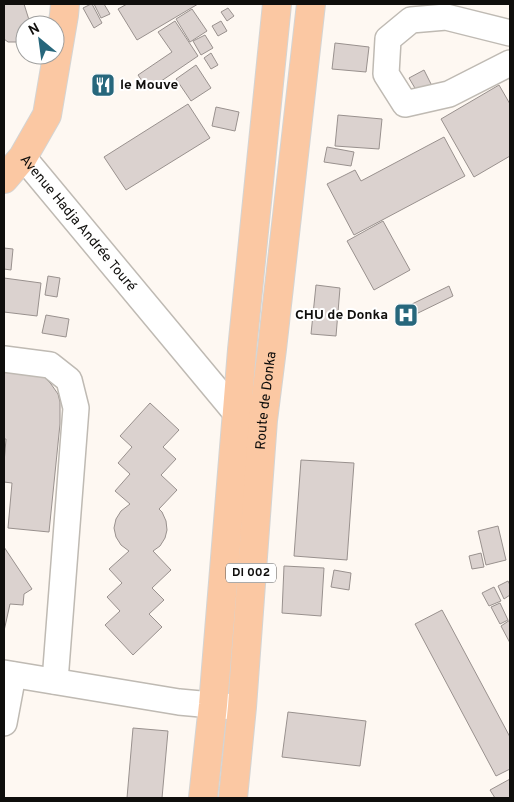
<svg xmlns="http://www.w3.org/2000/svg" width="514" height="802" font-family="Overpass,sans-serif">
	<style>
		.building { fill: #dbd2cf; stroke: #99918e }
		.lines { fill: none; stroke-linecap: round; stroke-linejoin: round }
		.minor-casing { stroke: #bfbab3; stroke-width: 28 }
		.major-casing { stroke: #d4d4d3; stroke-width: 30 }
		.minor { stroke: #fff; stroke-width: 25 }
		.major { stroke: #fbc8a3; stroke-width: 28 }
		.labels { text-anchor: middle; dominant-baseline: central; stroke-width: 4; stroke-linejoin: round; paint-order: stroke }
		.shield { fill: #fff; stroke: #575655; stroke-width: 1 }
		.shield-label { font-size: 12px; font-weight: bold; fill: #0f0e0c }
		.poi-label { font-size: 14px; font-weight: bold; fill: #0f0e0c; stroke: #fff; text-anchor: start }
		.street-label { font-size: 14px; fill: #0f0e0c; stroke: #fff }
	</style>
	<rect width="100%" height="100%" fill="#fef8f2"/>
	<!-- building -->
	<path class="building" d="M4,4h20l6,19 -5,2v12l-8,5h-9l-4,-3z
		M91,4h1l10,19 -8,5 -11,-20z
		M94,4h10l6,10 -9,4z
		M127,4h71l-61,36 -19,-31z
		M228,8l6,8 -7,5 -6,-9z
		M192,9l15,22 -17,11 -14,-23z
		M175,21l23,35 -50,34 -10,-15 34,-23 -14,-20z
		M221,21l6,10 -9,5 -6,-10z
		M205,35l8,13 -12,7 -8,-14z
		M335,43l34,4 -3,25 -34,-3z
		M211,53l7,12 -7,4 -7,-11z
		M196,65l15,23 -20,13 -15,-22z
		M424,70l9,18 -14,7 -10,-17z
		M499,85l11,19v52l-36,21 -33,-58z
		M188,104l22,34 -84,52 -22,-33z
		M216,107l23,5 -4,19 -23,-5z
		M338,115l44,4 -3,30 -44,-3z
		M444,137l21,39 -111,59 -27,-51 28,-14 6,11z
		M327,147l27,5 -3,14 -27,-4z
		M383,221l27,49 -36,20 -27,-49z
		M4,248l9,1 -2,21 -7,-1z
		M48,276l12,2 -3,19 -12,-2z
		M4,278l37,5 -4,33 -33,-4z
		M316,285l24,3 -4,48 -25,-2z
		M449,286l4,10 -37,18 -4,-10z
		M46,315l23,4 -3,18 -24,-4z
		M4,367l39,9 8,8 7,10 2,8v22l-11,108 -41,-4 4,-45 -8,-1v-19l2,-24h-2z
		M150,403l29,27 -16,17 13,12 -15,16 16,15 -18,19 3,3 4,9 1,9 -2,8 -5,8 -7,5 18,19 -19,18 12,12 -15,14 13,13 -29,28 -28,-30 15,-14 -13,-14 15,-14 -13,-14 20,-18 -8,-6 -5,-8 -2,-9 2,-9 5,-8 9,-7 -15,-13 15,-17 -12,-11 14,-16 -12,-11z
		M301,460l53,3 -7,97 -53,-4z
		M498,526l8,34 -20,5 -8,-34z
		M4,547l28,42 -8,5 -1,11 -13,-1 -6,27z
		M481,553l3,14 -12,2 -3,-13z
		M284,566l40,2 -3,48 -39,-3z
		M334,570l17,3 -2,17 -18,-3z
		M508,581l2,4v10l-6,4 -6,-13z
		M494,587l7,14 -12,5 -7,-13z
		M500,603l8,17 -8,4 -9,-17z
		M442,610l68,127v32l-14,7 -81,-152z
		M510,620v23l-9,-17z
		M288,712l78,9 -6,45 -78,-9z
		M133,728l35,3 -6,67h-35z
		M510,779v19h-15l-5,-8z"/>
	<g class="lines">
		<!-- minor casing -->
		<g class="minor-casing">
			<g id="minor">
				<path d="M510,33l-64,-16 -35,3 -23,19 -2,35 19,30 44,-10 61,-31"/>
				<path id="s1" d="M23,157l213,256"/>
				<path d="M4,359l46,6 19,15 7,28 -21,273"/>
				<path d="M4,673l175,29 55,5"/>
				<path d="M4,723l9,-48"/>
			</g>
		</g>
		<!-- major casing -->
		<g class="major-casing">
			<g id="major">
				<path d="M4,179l19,-22 24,-42 17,-100 1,-11"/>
				<path d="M203,798l10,-93 29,-355 35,-346"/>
				<path id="s2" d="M233,798l9,-91 21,-287 9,-71 39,-345"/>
			</g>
		</g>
		<!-- minor -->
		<use href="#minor" class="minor"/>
		<!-- major -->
		<use href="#major" class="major"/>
	</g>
	<!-- icons -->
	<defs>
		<g id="restaurant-square" transform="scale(1.25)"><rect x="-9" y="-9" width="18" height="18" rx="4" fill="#27677c" stroke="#fff"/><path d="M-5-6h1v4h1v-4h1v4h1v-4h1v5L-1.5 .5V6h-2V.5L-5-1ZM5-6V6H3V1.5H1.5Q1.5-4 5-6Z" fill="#fff"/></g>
		<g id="hospital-square" transform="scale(1.25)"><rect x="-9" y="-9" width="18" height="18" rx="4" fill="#27677c" stroke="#fff"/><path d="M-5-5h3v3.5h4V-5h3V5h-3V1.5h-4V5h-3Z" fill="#fff"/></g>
	</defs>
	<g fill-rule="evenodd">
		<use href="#restaurant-square" x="103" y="85"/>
		<use href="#hospital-square" x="406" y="315"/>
	</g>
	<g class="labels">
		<!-- shield labels -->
		<rect class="shield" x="226" y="563.5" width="50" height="19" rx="4"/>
		<g class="shield-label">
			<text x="251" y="573">DI 002</text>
		</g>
		<!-- poi labels -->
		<g class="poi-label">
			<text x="120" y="85">le Mouve</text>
			<text x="388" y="315" text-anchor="end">CHU de Donka</text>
		</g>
		<!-- street labels -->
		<g class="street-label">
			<text stroke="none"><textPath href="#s1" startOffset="86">Avenue Hadja Andrée Touré</textPath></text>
			<text stroke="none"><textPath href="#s2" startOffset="399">Route de Donka</textPath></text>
		</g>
	</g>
	<!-- border -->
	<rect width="514" height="802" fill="none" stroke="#0f0e0c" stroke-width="10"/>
	<!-- north arrow -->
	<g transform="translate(40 40) rotate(331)"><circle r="24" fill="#ffffff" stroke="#9f9f9e"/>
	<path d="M0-4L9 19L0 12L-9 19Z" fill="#27677c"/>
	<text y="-8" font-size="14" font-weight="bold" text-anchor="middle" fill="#0f0e0c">N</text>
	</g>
</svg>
